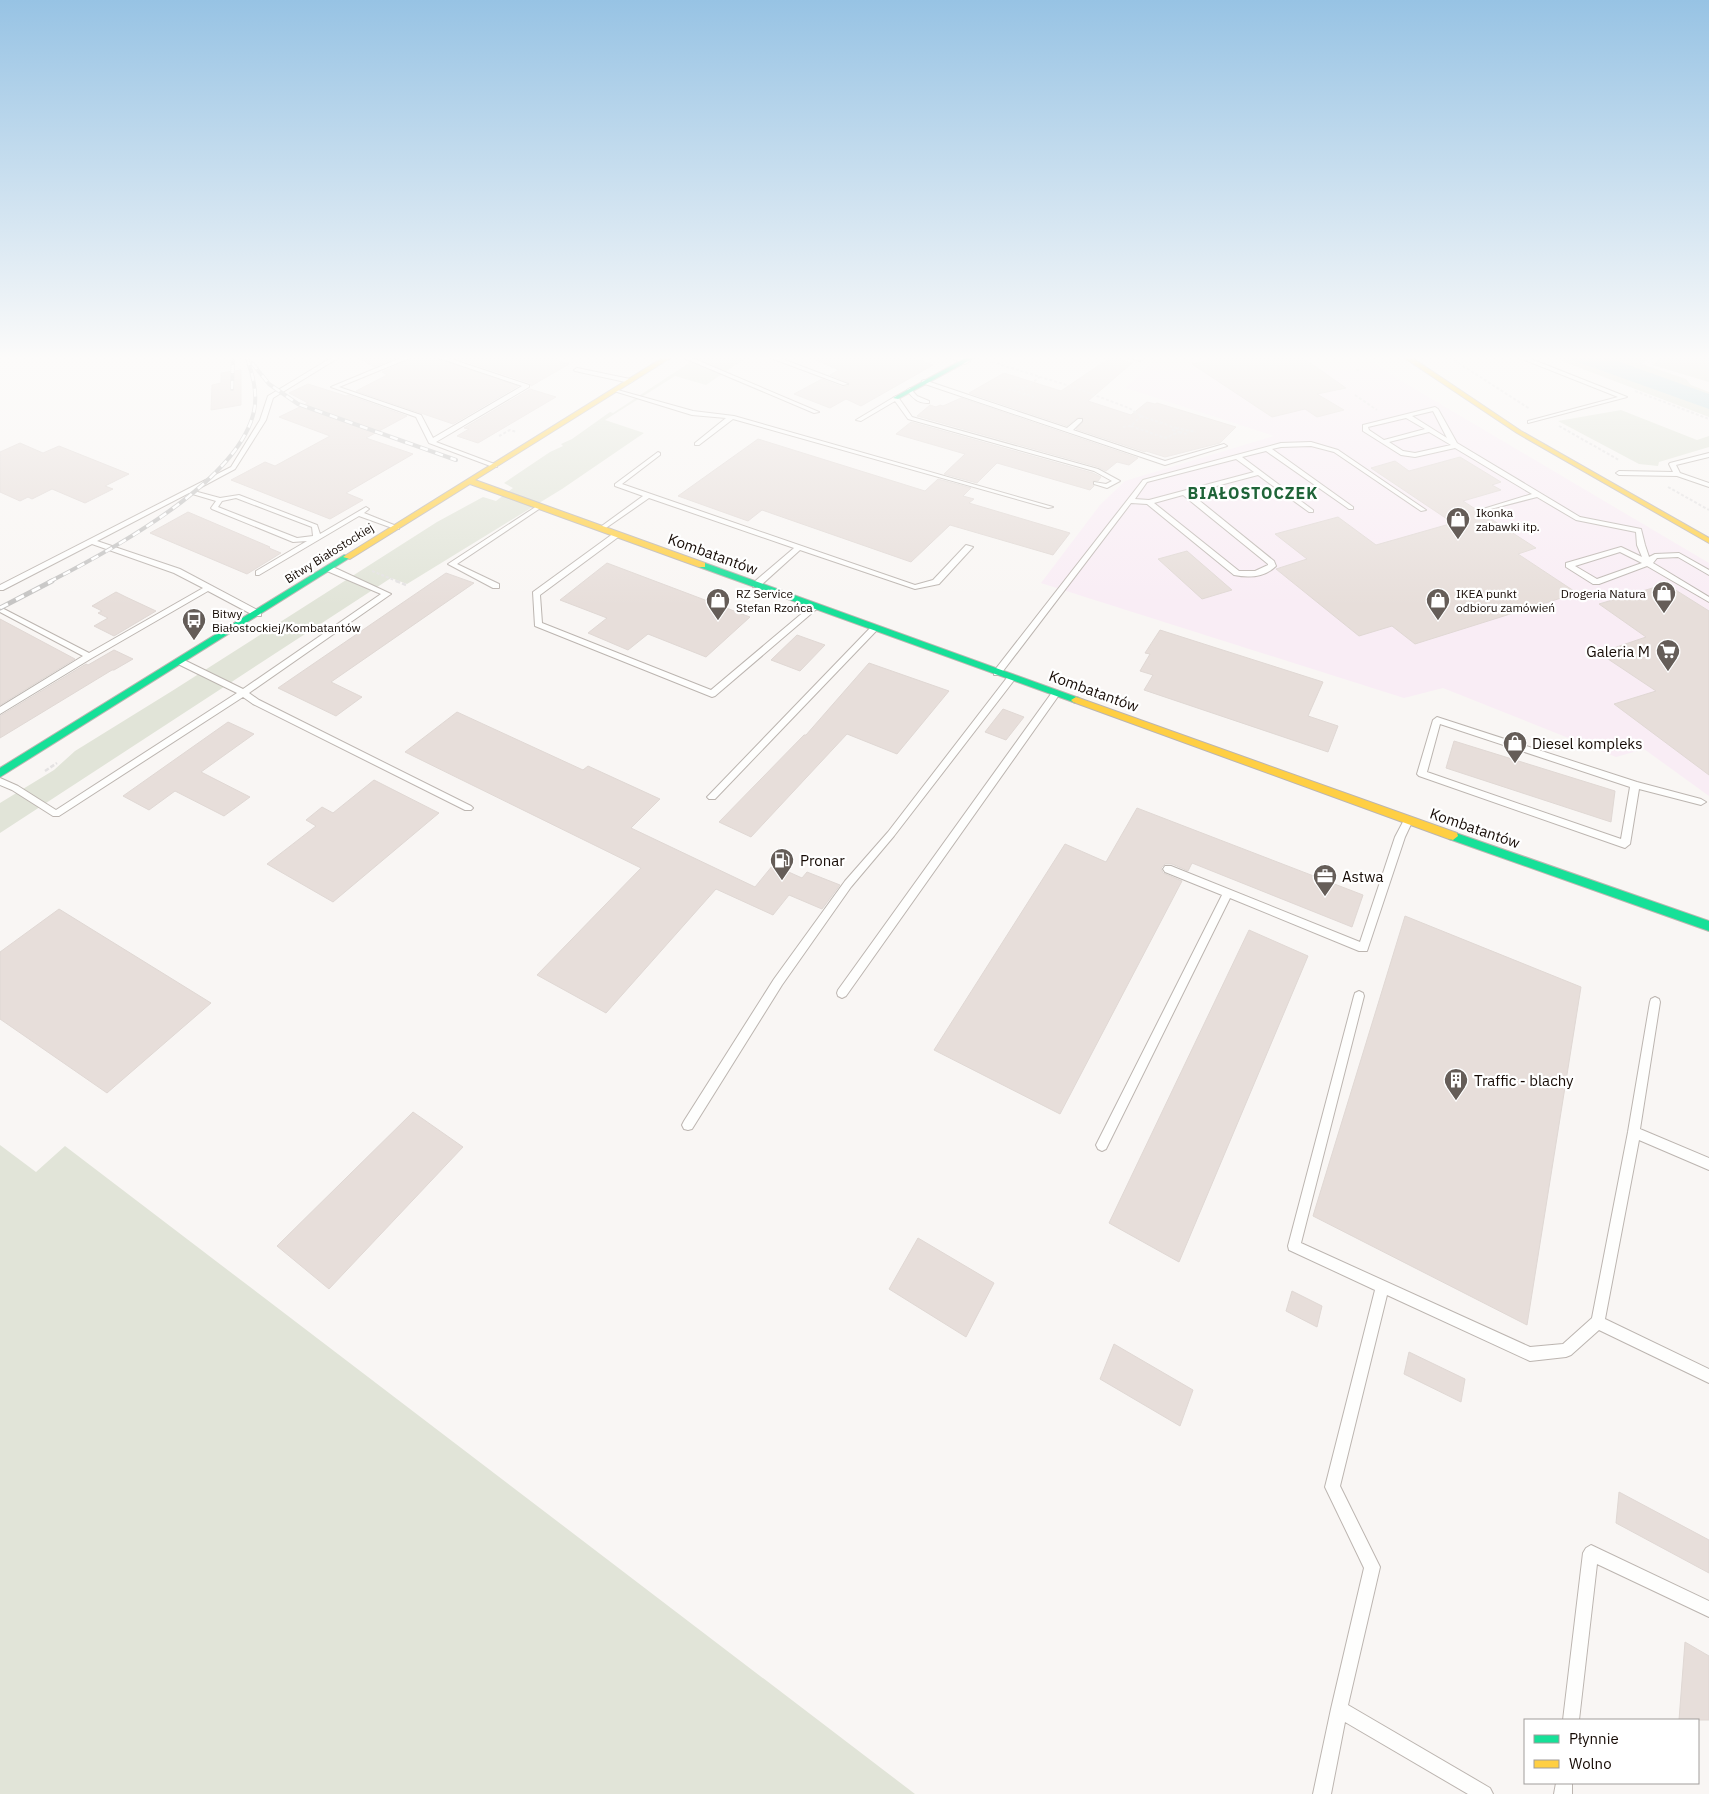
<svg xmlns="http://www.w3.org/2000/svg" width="1709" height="1794" font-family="'IBM Plex Sans',sans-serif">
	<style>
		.commercial { fill: #f9edf5 }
		.green { fill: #e1e4d8 }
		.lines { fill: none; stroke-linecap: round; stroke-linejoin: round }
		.river { fill: #bed9de; fill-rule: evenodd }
		.building { fill: #e7deda; stroke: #e0d8d4 }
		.lane-casing { stroke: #bcb5b0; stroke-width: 2 }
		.street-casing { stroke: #bcb5b0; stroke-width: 2 }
		.fast-casing { stroke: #bcb5b0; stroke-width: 2 }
		.slow-casing { stroke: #bcb5b0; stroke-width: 2 }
		.path-far1 { stroke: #e4e2e2; stroke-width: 2; stroke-dasharray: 3 2; stroke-linecap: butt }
		.path { stroke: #e4e2e2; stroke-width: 2.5; stroke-dasharray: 4.5 2; stroke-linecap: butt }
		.lane { fill: #fefefd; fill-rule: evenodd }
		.street { fill: #fefefd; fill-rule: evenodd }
		.fast { fill: #16e098; fill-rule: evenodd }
		.slow { fill: #ffcf43; fill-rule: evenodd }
		.rail-far1-casing { stroke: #c5c4c3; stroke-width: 4 }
		.rail-casing { stroke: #c5c4c3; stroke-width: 5 }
		.rail-far1 { stroke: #fff; stroke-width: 2.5; stroke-dasharray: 8; stroke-linecap: butt }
		.rail { stroke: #fff; stroke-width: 3; stroke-dasharray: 9; stroke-linecap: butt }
		.labels { text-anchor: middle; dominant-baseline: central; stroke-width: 4.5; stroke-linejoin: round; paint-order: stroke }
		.far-poi-label { font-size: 12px; fill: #150a04; stroke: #fff; text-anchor: start }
		.far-street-label { font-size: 12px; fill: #150a04; stroke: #fff }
		.street-label { font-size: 15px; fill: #150a04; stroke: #fff }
		.poi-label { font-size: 15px; fill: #150a04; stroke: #fff; text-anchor: start }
		.far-district-label { font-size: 16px; font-weight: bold; letter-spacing: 1px; fill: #1f6438; stroke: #fff }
	</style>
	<rect width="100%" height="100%" fill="#f9f6f4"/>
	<!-- commercial -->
	<path class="commercial" d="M1160,355h202l41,27 306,181v233l-65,-47 -28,8 -173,-69 -39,10 -363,-115 59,-78 25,-24 149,-45 -148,-48z"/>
	<!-- green -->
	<path class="green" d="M701,355h49l-44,30 -31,-9 -70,44 39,13 -82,56 -155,95 -16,-6 -391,255v-30l54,-33 21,-19 97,-60 265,-169 46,-25 13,4 17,-13 -9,-5 46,-31 13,-6 -2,-2 11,-5 38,-27 3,1z
		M1546,355h106l-10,9 44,15 5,6 18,7v25z
		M1663,355h46v27l-57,-17z
		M1621,410l76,30 12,-4v11l-50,15 -1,4 -19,-2 -81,-43z
		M0,1145l36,27 29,-26 850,648h-915z"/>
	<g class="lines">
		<!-- river -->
		<path class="river" d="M1569,355h32l108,39v15l-137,-49z"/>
	</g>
	<!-- building -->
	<path class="building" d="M354,355h49l-29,12z
		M419,355h9l90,31 -65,38 -97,-33 31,-16 -5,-3z
		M446,355h93l30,9 -38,22 -1,-3z
		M804,355h59l11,4 7,-4h9l16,6 6,-4 21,8 -72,41 -15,-7 -16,9 -36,-14 28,-15 20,8 6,-1 2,-3 -20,-8 9,-5z
		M1231,355h68l47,33 -29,6 27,16 -27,7 -12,-8 -33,8 -80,-53z
		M1111,357l21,6 -44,38 43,14 16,-13 8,2 2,-1 79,24 -16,16 -55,14 -19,-6 -1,1 -69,-23 7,-7 -1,-5 -5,1 -10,8 -98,-33 35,-20 57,18z
		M241,370v35l-30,5 1,-25 9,-2v-10z
		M308,384l38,12 2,-1 59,21 -41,22 47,16 -67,39 17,7 -33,19 -99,-39 34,-18 10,4 55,-30 -51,-19 29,-14 -19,-10z
		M530,389l26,8 -78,46 -21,-7 12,-7 -5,-1z
		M961,398l177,60 -9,7 -12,-3 -11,9 -8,-4 -181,-51 13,-11 6,2 4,-2 3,1z
		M911,422l182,51 8,4 -3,4h-5l1,5 -4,4 -93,-27 -20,20 -33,-9 21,-20 -69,-20z
		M758,439l167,52 13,-12 33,9 -8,8 11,3 -5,4 101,30 -17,22 -103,-30 -39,37 -149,-52 -14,11 -70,-25z
		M20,443l23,10 16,-7 70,28 -24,12 8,3 -28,14 -33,-14 -20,10 -4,-2 -8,4 -20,-9v-40z
		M1460,457l41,25 -9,3 9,5 -38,11 73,47 -18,6 59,39 -162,51 -23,-18 -33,10 -83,-67 31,-10 -32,-25 63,-17 38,28 77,-22 -82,-55 24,-7 14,10z
		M188,512l82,35 -1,1 12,5 -34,21 -97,-41z
		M1187,551l45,39 -30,9 -44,-40z
		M607,563l143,54 -44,40 -58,-23 -20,16 -40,-17 19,-15 -47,-18z
		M446,573l28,10 -143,99 31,15 -26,19 -58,-28z
		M1666,584l43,27v164l-95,-71 42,-13 -57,-38 47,-16 -47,-33z
		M116,592l10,5 30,14 -42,25 -20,-10 14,-8 -10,-5 4,-2 -10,-5z
		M0,619l75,40 -75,46z
		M1160,630l163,52 -15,34 30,10 -10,26 -184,-62 9,-15 -13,-4 10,-17 -5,-1z
		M797,635l28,10 -25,26 -29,-11z
		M114,650l19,9 -19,11h-2l-112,68v-22l86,-52 2,1z
		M869,663l80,28 -52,63 -50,-20 -96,103 -32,-15 85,-87h2z
		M1003,709l21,8 -18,23 -21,-8z
		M457,712l126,58 5,-4 72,33 -29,29 124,59 18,-22 29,13 5,-6 33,13 -18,24 -33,-14 -16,20 -57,-26 -110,124 -69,-38 104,-107 -236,-116z
		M228,722l26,12 -53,38 49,25 -26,19 -49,-25 -26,19 -26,-14z
		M1454,741l161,50 -4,31 -165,-54z
		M374,780l65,33 -106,89 -66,-38 49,-38 -10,-6 16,-13 11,6z
		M1137,808l226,87 -11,32 -160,-64 -4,8 -16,-7h-7l-4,4 2,5 19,8 -122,233 -126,-64 131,-206 41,18z
		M59,909l152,94 -104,90 -107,-74v-67z
		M1405,916l176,71 -54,338 -214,-109z
		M1249,930l59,26 -129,306 -70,-39z
		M413,1112l50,35 -134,142 -52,-43z
		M918,1238l76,45 -28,54 -77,-48z
		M1292,1291l30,15 -5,21 -31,-16z
		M1114,1344l79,46 -13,36 -80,-47z
		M1409,1352l56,27 -4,23 -57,-28z
		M1619,1492l90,48v33l-93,-50z
		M1685,1642l24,14v64h-30z"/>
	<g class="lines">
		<!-- lane casing -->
		<g class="lane-casing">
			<path id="lane" d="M336,355h7l-70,43 -7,22 -31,49 -41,22 26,7 19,-3 78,30 3,9 46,-27 3,2 -5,4 35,14v2h-4l-36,-13 -100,59h-3v-4l51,-30 -14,1 -81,-33 -1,-1 5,-7 -27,-8 -92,48 83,28 81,43v4h-6l-47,-25 -116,67 -92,56v-7l83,-51 -83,-44v-5l89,46 114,-65 -29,-15 -82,-29 -89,46h-3v-5l231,-118 29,-47 8,-24zM236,498l76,29 1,9 -16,2 -79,-31 4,-6z
				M408,355h9l-78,32 82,28 12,23 89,-52 -92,-31h9l90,30v2l-93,55 61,23v2h-4l-64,-24 -13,-26 -85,-30z
				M677,355h8l134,57 -5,1z
				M763,355h9l76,29 -5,1z
				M1124,355h10l9,4 -3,2z
				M1512,355h9l106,42 -99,26v-2l90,-24z
				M577,368l53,11 3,2 -3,2 -55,-12 -1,-1z
				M924,380l143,48 11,-9h4v2l-9,9 92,31 59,-17 3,2 -62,19 -243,-82v-2z
				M910,388l7,8 12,5v2c-10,1 -17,-5 -22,-13z
				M614,389l79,22 41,5 319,91 -5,1 -315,-89 -34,26h-4v-2l31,-25 -34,-3 -78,-24z
				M896,396l2,1 14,20 186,52 22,12 -13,7 -13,-4v-2l12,2 6,-3 -18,-10 -186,-52 -13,-18 -34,20 -5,-1z
				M1435,407l3,2 19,34 123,74 61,12 4,16 4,12 6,-3 24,-1 30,17v5l-31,-18 -21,1 -4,5 56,34v5l-62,-36 -48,18h-6l-27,-17v-4l55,-16 21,10 -5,-12 -1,-13 -60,-12 -39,-23 -54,14v-2l49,-15 -77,-46 -40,9 -14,-2 -38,-24v-6zM1433,411l14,27 -35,-22zM1406,418l19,11 -41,11 -15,-10 -1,-3zM1429,432l22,13 -36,8 -12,-2 -14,-9zM1620,552l22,11 -45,16 -22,-13z
				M1311,442l27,8 88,60 -5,1 -87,-59 -23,-6 -30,1 -9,2 81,58v2h-4l-83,-58 -24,6 71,53v2h-4l-51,-37 -68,18 84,68 2,5c-11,11 -27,12 -42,9l-87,-71 -16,-1 -131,172h-6v-4l149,-191 138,-37zM1236,459l18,13 -105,28 -14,-1 12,-17zM1183,495l85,69v1l-13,6h-16l-85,-68z
				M658,452l2,1v2l-38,29 293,101 18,-5 33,-35 7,2 -34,37 -24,5 -115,-39 -41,37h-6v-4l41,-35 -145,-50 -46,32h-4v-2l44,-32 -28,-10v-2z
				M1709,453v4l-33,8 4,8 29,10v4l-32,-11 -58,-1 -3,-2 3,-2 54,1 -4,-8 1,-1z
				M537,506l5,1 -85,57 42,20v4h-6l-45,-24z
				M614,533l7,2 -81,60 2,28 169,67 101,-85h6l1,2 -104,89 -3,1 -177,-71 -2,-34z
				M327,567h6l58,27 -142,99 10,7 212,106 2,2 -2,2h-6l-212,-106 -10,-7 -184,119h-6l-41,-26 -12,-5v-7l18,8 38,24 181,-117 -59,-29v-4h6l59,29 138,-95 -54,-23z
				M872,626h3l4,2 -164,171h-6l-2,-2 2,-2z
				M1012,674l4,3 -1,2 -121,157 -43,51 -69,98 -90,144 -4,1 -4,-1 -2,-4 2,-4 90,-142 71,-98 43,-49 121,-157z
				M1056,690l4,3 -1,2 -213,301 -4,2 -4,-2 -1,-3 1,-3 215,-299z
				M1437,717l200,65 64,17 5,3 -5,3 -62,-16 -9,55 -5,4 -3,-1 -203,-71 -2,-2 16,-54zM1440,724l190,63 -9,52 -194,-67z
				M1408,817l5,3 -8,17 -38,114h-8l-129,-53 -124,251 -4,2 -4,-2 -2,-4 2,-4 124,-246 -57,-23 -2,-3 2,-3h6l189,76 35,-105 10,-19z
				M1359,991l4,2 1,3 -63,247 229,104 33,-3 29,-26 36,-186 22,-130 1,-3 4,-2 4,2 1,3 -20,127 69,29v12l-70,-30 -34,179 104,50v14l-110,-53 -28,25 -5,2 -36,4 -143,-66 -47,191 40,81 -32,138 142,83 3,6h-25l-123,-72 -14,72h-18l18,-85 33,-141 -39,-81 50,-197 -86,-40 -1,-4 66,-250 1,-3z
				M1591,1545l118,56v16l-112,-53 -18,156h-16l20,-167 3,-5z
				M1556,1783h16v11h-18z"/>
		</g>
		<!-- street casing -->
		<g class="street-casing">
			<path id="street" d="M944,355h15l11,6 -5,3z"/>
		</g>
		<!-- fast casing -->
		<g class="fast-casing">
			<path id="fast" d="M971,355h8l-81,44 -5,-1z
				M344,555l7,2 -351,220v-9z
				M699,563h6l374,135 2,2 -5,3 -3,-1 -374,-135z
				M1453,832l256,89v10l-260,-92 -1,-3 1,-3z"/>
		</g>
		<!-- slow casing -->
		<g class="slow-casing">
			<path id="slow" d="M667,355h8l-200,125 230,83v4h-6l-229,-83 -120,75 -7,-2z
				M1400,355h8l113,76 188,107v5l-192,-110z
				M1076,697l381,136 1,3 -5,4 -4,-1 -376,-137 -2,-2z"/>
		</g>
		<!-- path-far1 -->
		<path class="path-far1" d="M1446,355l84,54
			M992,362l81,25 56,21 12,8
			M1356,370l5,-1
			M1016,386l8,2
			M1008,389l26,8
			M1635,391l74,28
			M1018,393l22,-16
			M1355,395l22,15
			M1141,416l35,12 -3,2 6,2 -14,6 -34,-12z
			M1559,426l60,34
			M1123,427l8,-1
			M1176,428l20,4
			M1179,432l8,2
			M499,436l11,-6 7,2
			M1668,487l41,23
			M372,571l27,11"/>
		<!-- path -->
		<path class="path" d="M396,581l10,4
			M45,771l12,-8"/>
		<!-- lane -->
		<use href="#lane" class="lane"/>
		<!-- street -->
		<use href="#street" class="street"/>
		<!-- fast -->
		<use href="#fast" class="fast"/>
		<!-- slow -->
		<use href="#slow" class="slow"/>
		<!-- rail-far1 casing -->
		<g class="rail-far1-casing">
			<path id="rail-far1" d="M252,363l17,21 29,20 158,56
				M232,389l1,-34
				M49,582c61,-31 190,-100 205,-171 4,-19 -2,-38 -8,-56"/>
		</g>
		<!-- rail casing -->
		<g class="rail-casing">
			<path id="rail" d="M0,608l52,-27"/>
		</g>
		<!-- rail-far1 -->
		<use href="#rail-far1" class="rail-far1"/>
		<!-- rail -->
		<use href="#rail" class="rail"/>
	</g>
	<!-- sky -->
	<linearGradient id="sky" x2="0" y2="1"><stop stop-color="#97c3e4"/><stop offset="0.59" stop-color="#fcfbfa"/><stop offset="1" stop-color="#fcfbfa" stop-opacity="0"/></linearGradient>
	<rect width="1709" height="606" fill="url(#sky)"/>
	<!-- icons -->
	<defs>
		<g id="shop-pin" transform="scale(1.25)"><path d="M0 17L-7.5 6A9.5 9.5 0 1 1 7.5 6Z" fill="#655d58" stroke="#fff"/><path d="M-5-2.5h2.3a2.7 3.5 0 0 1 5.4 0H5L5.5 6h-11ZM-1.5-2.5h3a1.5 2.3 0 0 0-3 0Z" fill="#fff"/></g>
		<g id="bus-pin" transform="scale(1.25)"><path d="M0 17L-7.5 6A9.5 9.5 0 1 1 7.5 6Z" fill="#655d58" stroke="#fff"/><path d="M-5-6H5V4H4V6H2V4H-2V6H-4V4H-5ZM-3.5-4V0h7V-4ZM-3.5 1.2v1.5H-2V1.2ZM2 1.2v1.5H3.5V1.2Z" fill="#fff"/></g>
		<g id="supermarket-pin" transform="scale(1.25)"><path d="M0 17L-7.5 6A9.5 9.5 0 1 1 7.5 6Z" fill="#655d58" stroke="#fff"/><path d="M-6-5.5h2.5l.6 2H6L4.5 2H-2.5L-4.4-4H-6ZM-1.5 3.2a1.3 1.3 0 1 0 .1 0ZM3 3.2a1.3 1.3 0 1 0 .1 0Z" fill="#fff"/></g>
		<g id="fuel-pin" transform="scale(1.25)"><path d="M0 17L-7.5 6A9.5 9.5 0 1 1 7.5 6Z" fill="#655d58" stroke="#fff"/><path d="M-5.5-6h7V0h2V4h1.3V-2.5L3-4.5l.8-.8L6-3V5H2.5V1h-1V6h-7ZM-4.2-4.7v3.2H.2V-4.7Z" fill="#fff"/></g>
		<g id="office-pin" transform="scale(1.25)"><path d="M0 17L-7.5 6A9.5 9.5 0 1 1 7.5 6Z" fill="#655d58" stroke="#fff"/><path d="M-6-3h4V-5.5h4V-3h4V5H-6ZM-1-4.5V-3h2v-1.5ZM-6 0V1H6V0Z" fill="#fff"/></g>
		<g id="building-pin" transform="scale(1.25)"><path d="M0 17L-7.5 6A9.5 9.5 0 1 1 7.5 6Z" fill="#655d58" stroke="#fff"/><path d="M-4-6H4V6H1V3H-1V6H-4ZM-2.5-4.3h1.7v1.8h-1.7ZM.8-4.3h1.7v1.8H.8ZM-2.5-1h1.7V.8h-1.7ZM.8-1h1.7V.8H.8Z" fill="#fff"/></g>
	</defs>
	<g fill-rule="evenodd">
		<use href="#shop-pin" x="1458" y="519"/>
		<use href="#shop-pin" x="1664" y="593"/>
		<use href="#shop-pin" x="718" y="600"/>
		<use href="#shop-pin" x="1438" y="600"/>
		<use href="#bus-pin" x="194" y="620"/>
		<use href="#supermarket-pin" x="1668" y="651"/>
		<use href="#shop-pin" x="1515" y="743"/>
		<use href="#fuel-pin" x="782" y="860"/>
		<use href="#office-pin" x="1325" y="876"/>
		<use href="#building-pin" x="1456" y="1080"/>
	</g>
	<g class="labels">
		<!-- far-poi labels -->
		<g class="far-poi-label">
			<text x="1476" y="512">Ikonka<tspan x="1476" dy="14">zabawki itp.</tspan></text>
			<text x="736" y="593">RZ Service<tspan x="736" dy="14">Stefan Rzońca</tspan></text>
			<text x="1456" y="593">IKEA punkt<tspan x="1456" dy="14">odbioru zamówień</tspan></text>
			<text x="1646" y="593" text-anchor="end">Drogeria Natura</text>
			<text x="212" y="613">Bitwy<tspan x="212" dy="14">Białostockiej/Kombatantów</tspan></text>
		</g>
		<!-- far-street labels -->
		<g class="far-street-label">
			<text transform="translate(329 553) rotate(-32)">Bitwy Białostockiej</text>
		</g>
		<!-- street labels -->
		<g class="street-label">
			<text transform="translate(713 554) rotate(20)">Kombatantów</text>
			<text transform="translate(1094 691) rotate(20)">Kombatantów</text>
			<text transform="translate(1475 828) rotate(19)">Kombatantów</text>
		</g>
		<!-- poi labels -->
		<g class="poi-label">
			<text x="1650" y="651" text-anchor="end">Galeria M</text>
			<text x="1532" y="743">Diesel kompleks</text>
			<text x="800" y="860">Pronar</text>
			<text x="1342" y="876">Astwa</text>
			<text x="1474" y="1080">Traffic - blachy</text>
		</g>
		<!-- far-district labels -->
		<g class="far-district-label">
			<text x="1253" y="493">BIAŁOSTOCZEK</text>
		</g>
	</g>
	<!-- legend -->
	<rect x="1524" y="1719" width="175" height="65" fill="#ffffff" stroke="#a19d9b"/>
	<rect x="1534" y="1735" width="25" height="8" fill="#16e098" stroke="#a19d9b"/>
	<text x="1569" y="1744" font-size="15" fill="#150a04">Płynnie</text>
	<rect x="1534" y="1760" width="25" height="8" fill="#ffcf43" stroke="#a19d9b"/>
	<text x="1569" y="1769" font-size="15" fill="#150a04">Wolno</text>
</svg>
